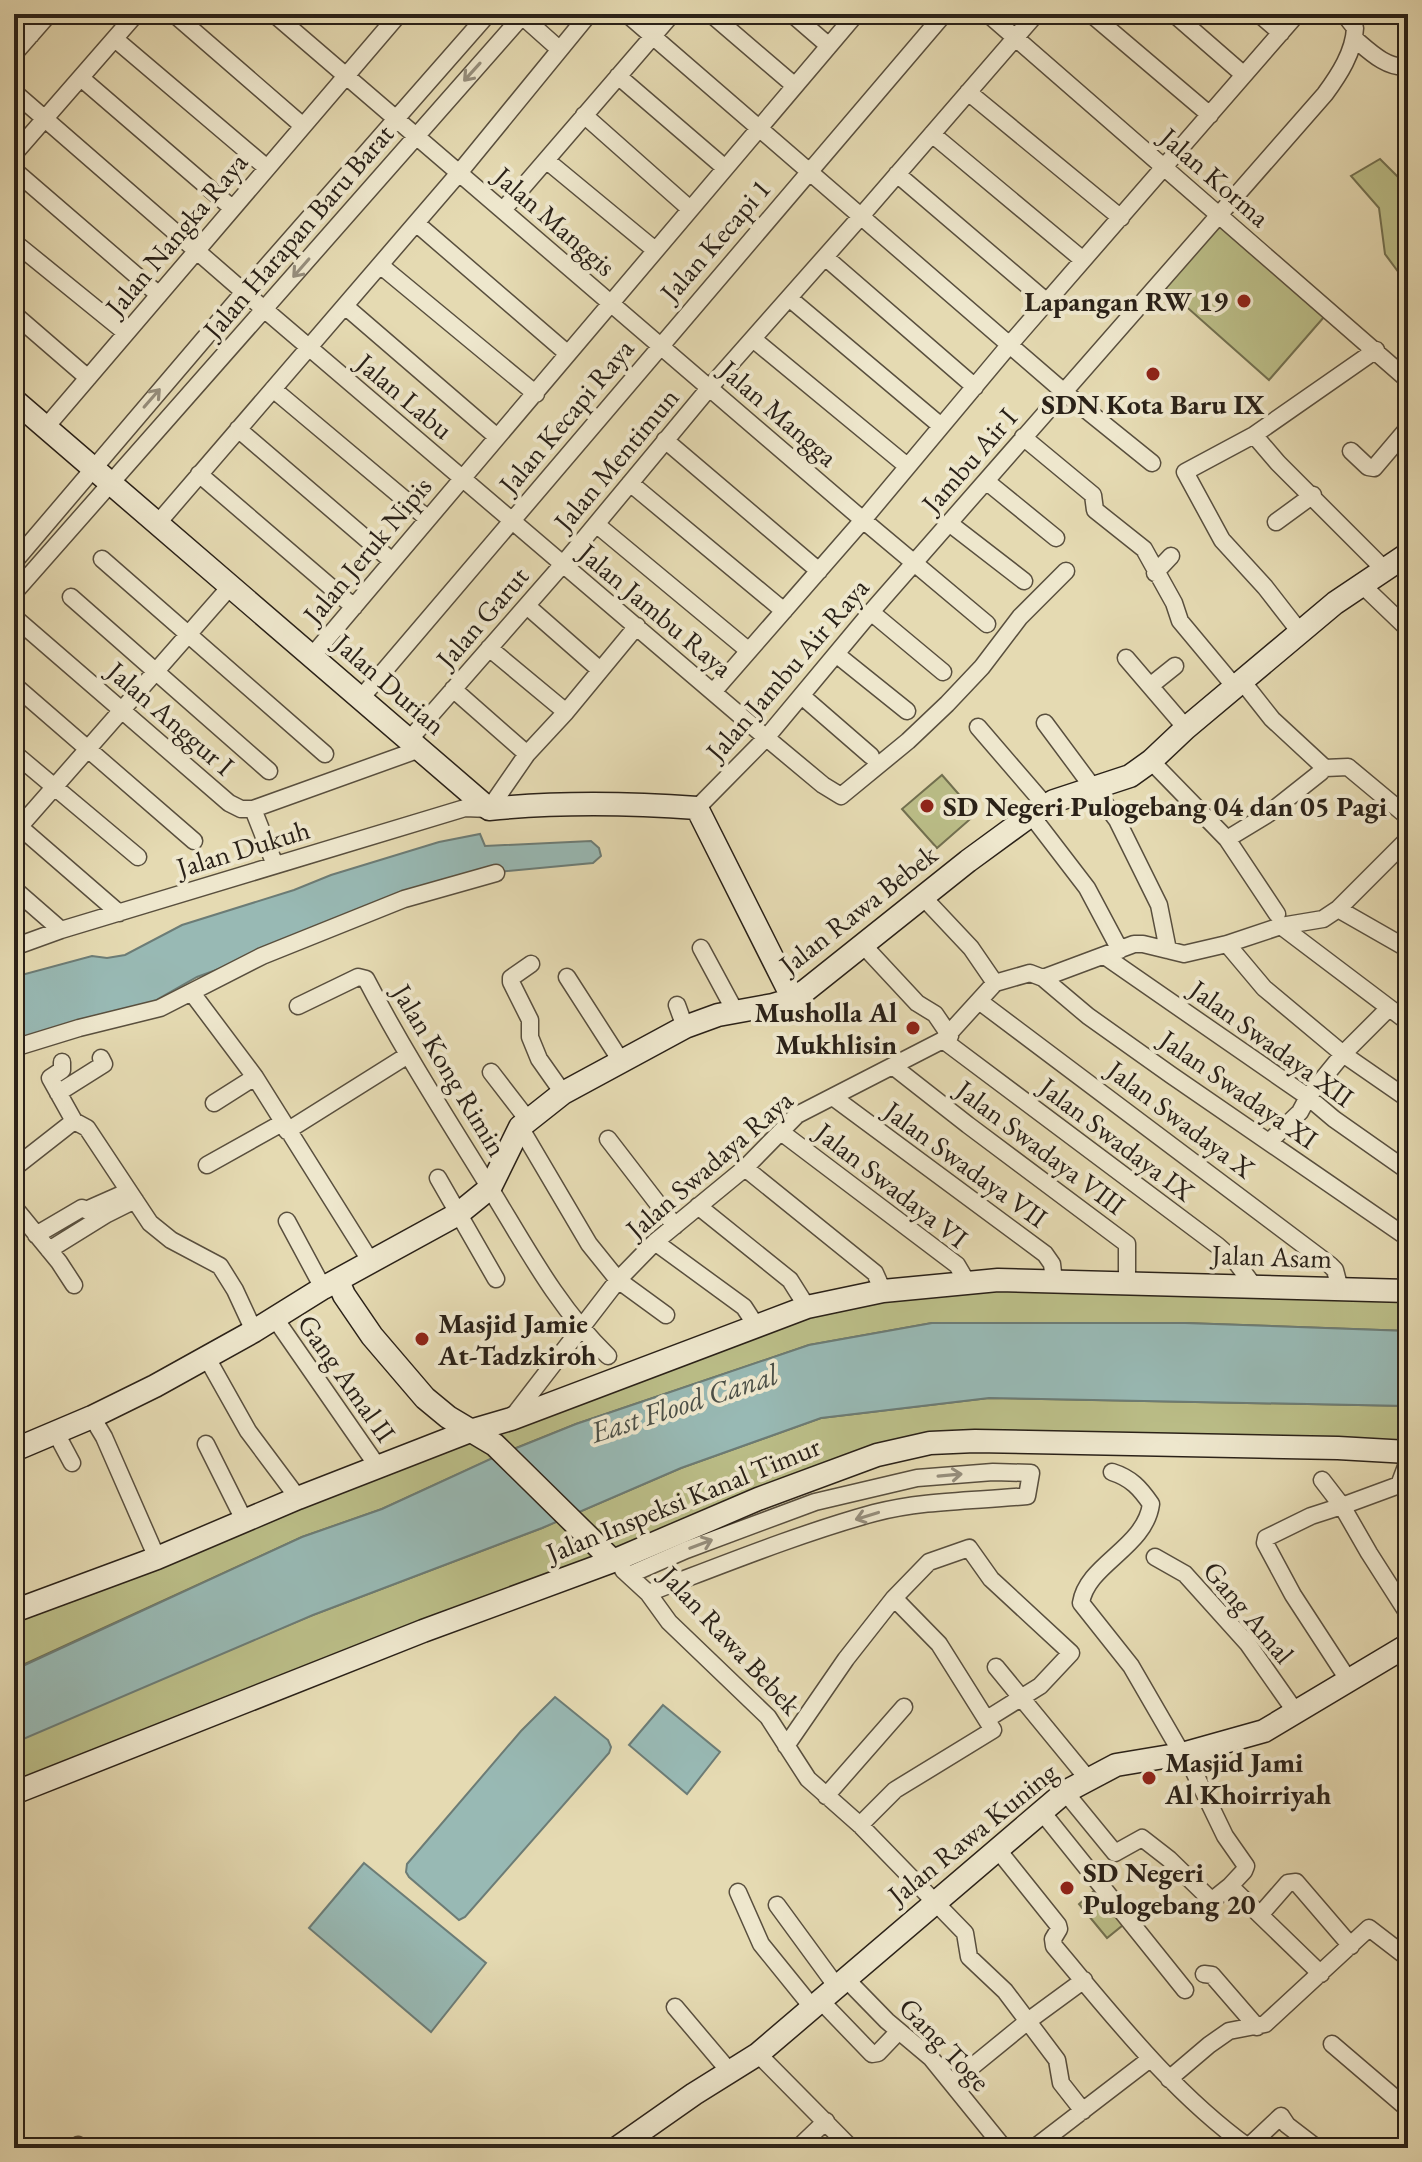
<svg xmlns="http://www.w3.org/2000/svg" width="1422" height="2162" font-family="'EB Garamond',serif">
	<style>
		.green { fill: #bbbe88; stroke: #727050; stroke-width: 2 }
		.water { fill: #98b9b4; stroke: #6c7c76; stroke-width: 2 }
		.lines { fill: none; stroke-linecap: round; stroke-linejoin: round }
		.street-casing { stroke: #594f3e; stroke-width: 19 }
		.secondary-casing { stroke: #2a2118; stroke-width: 25 }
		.street { stroke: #eee7cd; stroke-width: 16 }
		.secondary { stroke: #eee7cd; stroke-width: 22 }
		.oneway { stroke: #968e7c }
		.poi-dot { fill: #8f2418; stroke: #eee7cd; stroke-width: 3 }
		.labels { text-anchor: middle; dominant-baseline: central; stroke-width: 8; stroke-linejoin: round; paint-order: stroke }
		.street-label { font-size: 28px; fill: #2a2118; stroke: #eee7cd }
		.poi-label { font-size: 28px; font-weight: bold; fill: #2a2118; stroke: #eee7cd; text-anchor: start }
		.water-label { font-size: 30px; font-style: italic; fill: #4b4f47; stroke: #eee7cd }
	</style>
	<rect width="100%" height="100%" fill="#e5dab2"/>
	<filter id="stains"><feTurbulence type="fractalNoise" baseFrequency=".0025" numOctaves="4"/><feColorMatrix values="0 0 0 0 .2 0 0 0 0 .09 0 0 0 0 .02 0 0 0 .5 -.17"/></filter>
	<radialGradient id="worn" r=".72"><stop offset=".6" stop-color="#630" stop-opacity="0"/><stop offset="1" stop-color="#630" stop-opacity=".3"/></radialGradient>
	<!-- green -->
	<path class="green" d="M1380,159l28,28v98l-23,-31 -6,-46 -28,-32z
		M1218,223l106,94 -55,63 -106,-94z
		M942,775l34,39 -39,34 -35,-39z
		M967,1282l441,9v40l-223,-8h-253l-123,22 -233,79 -65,26 -129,59 -80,28 -288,132v-58l743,-284z
		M989,1398l419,8v46l-482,-9 -912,350v-52l296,-125 232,-88 139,-60 140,-50z
		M1095,1890l28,35 -16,13 -28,-34z"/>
	<!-- water -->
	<path class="water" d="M480,834l5,12 106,-5 8,7 2,8 -8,7 -96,9 -172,58 -128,47 -69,39 -114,29v-68l78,-21 15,2 18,-3 57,-30 112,-35 37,-15 108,-33z
		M932,1323h253l223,8v75l-419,-8 -168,20 -140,50 -139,60 -229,87 -299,128v-73l288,-133 80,-28 115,-53 79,-32 233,-79z
		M555,1697l53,43 3,7 -2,6 -144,164 -6,3 -50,-43 -3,-5 1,-8 114,-133z
		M663,1705l57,47 -33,42 -58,-49z
		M364,1863l122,100 -55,69 -122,-104z"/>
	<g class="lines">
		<!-- street casing -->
		<g class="street-casing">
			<path id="street" d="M174,14l129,112
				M274,14l589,506 124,104
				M627,14l437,378 88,71
				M711,14l84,72
				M792,14l37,32
				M988,14l420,366
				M1091,14l119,101
				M1174,14l70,61
				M1259,14l22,19
				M522,16l37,33
				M14,20l17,15
				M115,39l152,129
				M1355,39c14,12 33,31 53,27
				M14,54l35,-40
				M618,76l107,92
				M81,78l151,130
				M14,92l230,200 519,443 60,50 18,11 67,-55 39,-37 35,-37 38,-50 46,-46
				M968,92l153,126
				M584,115l106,94
				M932,134l151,126
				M14,154l122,-140
				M546,160l109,90
				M14,170l145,125
				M897,174l150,128
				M503,210l169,-196
				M416,223l152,131
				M14,242l112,91
				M825,257l150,130
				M380,265l156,129
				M789,298l152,128
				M345,306l152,131
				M14,314l74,64
				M753,339l154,127
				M273,389l155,130
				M46,427l353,-413
				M238,429l154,132
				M1254,435l24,28 106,106
				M1023,437l70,58 2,15 49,39 30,54 6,18 55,66
				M665,440l154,131
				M1351,451l17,16 6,1 34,-40
				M199,474l155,133
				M986,481l70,57
				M630,483l154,128
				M1276,522l37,-27
				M949,523l75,58
				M157,524l302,-351 130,-159
				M596,524l153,127
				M102,559l223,195
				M14,562l230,-270 244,-278
				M1155,573l16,-17
				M1360,583l48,46
				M14,593l510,-579
				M71,597l198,174
				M527,606l73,64
				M871,612l72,60
				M14,617l215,186 12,6h12l22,56
				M1300,632l-35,-45 -43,-47 -37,-68 69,-37 122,-85
				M489,648l77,64
				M836,654l71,57
				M312,656l544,-642
				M1126,658l60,70
				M1242,681l30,38 53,49 23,-1 60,50
				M14,685l180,156
				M1150,686l25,-20
				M453,689l74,65
				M713,692l150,-172 148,-177 286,-329
				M803,697l68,59
				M361,698l583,-684
				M1045,723l72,97 42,85 9,45
				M978,727l68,79
				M409,740l154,-176 147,-177 152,-172 174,-201
				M14,753l124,104
				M1151,761l76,78 50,75
				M697,808l69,-70 105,-126 454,-518c14,-19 29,-42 30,-66l-11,-14
				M253,809l167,-60
				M1031,815l56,73 33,62
				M14,822l105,91
				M14,833l215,-245
				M1227,839l41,-25 53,-42
				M14,889l47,41
				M923,897l48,51 24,35
				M1338,909l70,40
				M1281,926l127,96
				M1227,944l37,44 79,66 65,45
				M863,945l54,58 18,11 15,22
				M14,947l47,-17 404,-122 24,1 38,-55 39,-42 71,-86
				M701,948l34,63
				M1106,957l202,140 26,22 74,52
				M531,964l-20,14v4l19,38v17l9,22 24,34
				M567,977l54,84
				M1043,978l45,38 83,59 237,163
				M192,993l63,84 116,185
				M979,1001l351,264 5,5 5,19
				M677,1005l8,22
				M298,1006l60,-29 8,2c37,71 80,138 122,206 37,60 69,122 120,171
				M943,1040l275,206 18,16 17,23
				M14,1048l65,-20 81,-20 102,-52 142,-57 92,-26
				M62,1062v8l-12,8 24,43 13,7 63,95 21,17 49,26 15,24 19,41
				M894,1067l74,58 159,119v39
				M491,1072l37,48
				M58,1093l46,-29 -3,-6
				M833,1097l212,157 7,10 2,17
				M214,1103l41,-26
				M520,1127l69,117 29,36 48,35
				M287,1131l121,-76
				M781,1132l176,133 10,17
				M608,1139l67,87
				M1270,1141l30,-29 8,-15 35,-43 46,-46
				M207,1165l75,-42
				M14,1168l60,-47
				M745,1168l130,105 8,18
				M438,1178l58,101
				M698,1206l92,74 17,27
				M14,1207l45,55 15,23
				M287,1221l36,67
				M36,1235l46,-27 4,2 43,-19
				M655,1242l89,65 13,20
				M49,1250l58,-36 28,-14
				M274,1317l104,150
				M207,1358l41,73 50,67
				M92,1417l12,20 53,121
				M511,1419l107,-139 37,-38 90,-74 52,-53 146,-75 52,-57 35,-10 13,5 91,-34h9l41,10 43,-10 54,-18 42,-7 15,-10 70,-70
				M56,1433l16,30
				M206,1444l39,78
				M1112,1472c19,6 28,16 39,32 -6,44 -64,60 -70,99l50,63 51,88
				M1322,1480l20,26 57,-21 9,-24
				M1155,1557l30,17 63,70 47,67
				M623,1570l25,23 21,29 99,95 40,62 52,46 105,108 4,24 36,34 52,69 4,23 22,28
				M629,1575l57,-25 129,-48 102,-24 76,-6 38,1 -4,23c-51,5 -103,4 -153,17 -76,21 -152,52 -226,80
				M996,1667l92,112
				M1349,1681l-56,-86 -28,-52 1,-5 45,-22 31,-10 27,47 39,61
				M786,1746l60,-87 48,-61 35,-36 40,-14 22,31 80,74 -31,33 -53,33
				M1185,1753l40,83 21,30 -2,5 -14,15 91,88
				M1065,1792l50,61 27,-15 27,21 40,39h6l15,-12
				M826,1796l78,-89
				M1042,1812l143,178
				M860,1825l35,-35 98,-60 -54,-86 -45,-46
				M998,1850l60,75 1,4 -6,10 1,7c60,71 118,146 194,201
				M738,1892l23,52 51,63
				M777,1905l60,82
				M1260,1915l28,-32 8,-1 55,64
				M1204,1974l8,1 45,52
				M846,1979l41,42 44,37 73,90
				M821,2001l51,53 6,-1 21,-22
				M675,2007l55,65
				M1332,2044l76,65
				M758,2054l93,94
				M1169,2079l40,-34 20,-14 36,-7 104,-96 39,30
				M952,2083l76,-62 56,-41
				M802,2144l24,-23
				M78,2145l1,3
				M1034,2148l116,-89
				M1247,2148l34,-32 6,9 30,23"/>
		</g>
		<!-- secondary casing -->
		<g class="secondary-casing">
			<path id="secondary" d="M14,400l475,409c70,-7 138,-6 208,-1l96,191
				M338,1281l6,14 28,41 53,62 23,19 47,28 118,116
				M14,1450l78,-33 63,-31 99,-55 69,-43 135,-74 32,-26 30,-61 43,-34 122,-66 33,-12 55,-10 20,-6 12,-8 163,-130 63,-46 23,-14 76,-25 21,-15 35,-33 149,-125 73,-49
				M14,1611l143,-53 141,-60 172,-67 41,-12 296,-112 76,-16 115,-11 410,11
				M14,1793l409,-162 190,-70 145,-62 119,-44 53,-12 45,-2 363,7 70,4
				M617,2148l77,-54 64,-40 307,-262 51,-27 66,-11 82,-23 144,-86"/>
		</g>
		<!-- street -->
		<use href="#street" class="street"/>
		<!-- secondary -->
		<use href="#secondary" class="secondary"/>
	</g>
	<!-- one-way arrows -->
	<defs><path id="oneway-shaft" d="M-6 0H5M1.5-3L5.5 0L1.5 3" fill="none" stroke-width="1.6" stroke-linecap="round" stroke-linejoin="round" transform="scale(2)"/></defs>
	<g class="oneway">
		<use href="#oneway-shaft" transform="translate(472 72) rotate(132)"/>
		<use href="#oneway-shaft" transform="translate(301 268) rotate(131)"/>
		<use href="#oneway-shaft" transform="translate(152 398) rotate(-49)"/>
		<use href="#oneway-shaft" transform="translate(950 1475) rotate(-5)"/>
		<use href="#oneway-shaft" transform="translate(867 1516) rotate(163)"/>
		<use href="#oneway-shaft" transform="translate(701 1544) rotate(-21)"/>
	</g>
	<!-- markers -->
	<g class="poi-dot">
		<circle cx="1244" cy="301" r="8"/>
		<circle cx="1153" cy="374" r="8"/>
		<circle cx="927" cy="806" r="8"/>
		<circle cx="913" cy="1028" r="8"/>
		<circle cx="422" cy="1339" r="8"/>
		<circle cx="1149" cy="1778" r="8"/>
		<circle cx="1067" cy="1888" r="8"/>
	</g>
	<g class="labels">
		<!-- street labels -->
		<g class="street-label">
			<text transform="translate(1215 177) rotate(41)">Jalan Korma</text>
			<text transform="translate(555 221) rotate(41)">Jalan Manggis</text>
			<text transform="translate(298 231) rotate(-49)">Jalan Harapan Baru Barat</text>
			<text transform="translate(176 234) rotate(-50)">Jalan Nangka Raya</text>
			<text transform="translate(715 240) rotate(-49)">Jalan Kecapi 1</text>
			<text transform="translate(405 396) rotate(40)">Jalan Labu</text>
			<text transform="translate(779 413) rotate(41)">Jalan Mangga</text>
			<text transform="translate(566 416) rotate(-50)">Jalan Kecapi Raya</text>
			<text transform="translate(616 459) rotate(-50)">Jalan Mentimun</text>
			<text transform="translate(969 460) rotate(-49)">Jambu Air I</text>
			<text transform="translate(367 550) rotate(-50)">Jalan Jeruk Nipis</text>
			<text transform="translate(656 610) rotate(40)">Jalan Jambu Raya</text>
			<text transform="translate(482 617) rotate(-49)">Jalan Garut</text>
			<text transform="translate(787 669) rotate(-49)">Jalan Jambu Air Raya</text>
			<text transform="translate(390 684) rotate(41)">Jalan Durian</text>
			<text transform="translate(171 718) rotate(41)">Jalan Anggur I</text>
			<text transform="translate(243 848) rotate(-17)">Jalan Dukuh</text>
			<text transform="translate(858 909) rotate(-38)">Jalan Rawa Bebek</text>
			<text transform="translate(1272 1043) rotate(36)">Jalan Swadaya XII</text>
			<text transform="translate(450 1070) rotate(59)">Jalan Kong Rimin</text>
			<text transform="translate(1239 1089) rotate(35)">Jalan Swadaya XI</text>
			<text transform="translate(1181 1119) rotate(37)">Jalan Swadaya X</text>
			<text transform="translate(1117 1139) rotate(37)">Jalan Swadaya IX</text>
			<text transform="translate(1041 1147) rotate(37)">Jalan Swadaya VIII</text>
			<text transform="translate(709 1164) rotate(-41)">Jalan Swadaya Raya</text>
			<text transform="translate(966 1164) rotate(36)">Jalan Swadaya VII</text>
			<text transform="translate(892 1185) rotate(38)">Jalan Swadaya VI</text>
			<text transform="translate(1272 1256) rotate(2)">Jalan Asam</text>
			<text transform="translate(347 1378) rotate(55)">Gang Amal II</text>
			<text transform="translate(683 1499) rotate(-22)">Jalan Inspeksi Kanal Timur</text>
			<text transform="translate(1249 1612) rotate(50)">Gang Amal</text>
			<text transform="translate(731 1640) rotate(47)">Jalan Rawa Bebek</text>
			<text transform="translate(972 1833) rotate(-39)">Jalan Rawa Kuning</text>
			<text transform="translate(945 2044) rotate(46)">Gang Toge</text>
		</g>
		<!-- poi labels -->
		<g class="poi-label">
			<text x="1228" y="301" text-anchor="end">Lapangan RW 19</text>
			<text x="1153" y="404" text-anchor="middle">SDN Kota Baru IX</text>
			<text x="943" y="806">SD Negeri Pulogebang 04 dan 05 Pagi</text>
			<text x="897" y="1012" text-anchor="end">Musholla Al<tspan x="897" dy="32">Mukhlisin</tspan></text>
			<text x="438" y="1323">Masjid Jamie<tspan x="438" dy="32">At-Tadzkiroh</tspan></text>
			<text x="1165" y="1762">Masjid Jami<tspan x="1165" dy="32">Al Khoirriyah</tspan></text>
			<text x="1083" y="1872">SD Negeri<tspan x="1083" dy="32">Pulogebang 20</tspan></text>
		</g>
		<!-- water labels -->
		<g class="water-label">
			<text transform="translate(684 1403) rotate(-18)">East Flood Canal</text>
		</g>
	</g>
	<!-- margin -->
	<rect width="1422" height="2162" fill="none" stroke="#e5dab2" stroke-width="48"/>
	<rect x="16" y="16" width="1390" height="2130" fill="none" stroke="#2a2118" stroke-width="4"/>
	<rect x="24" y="24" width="1374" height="2114" fill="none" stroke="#2a2118" stroke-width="2"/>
	<rect width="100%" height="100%" filter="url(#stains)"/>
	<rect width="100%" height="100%" fill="url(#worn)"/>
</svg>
